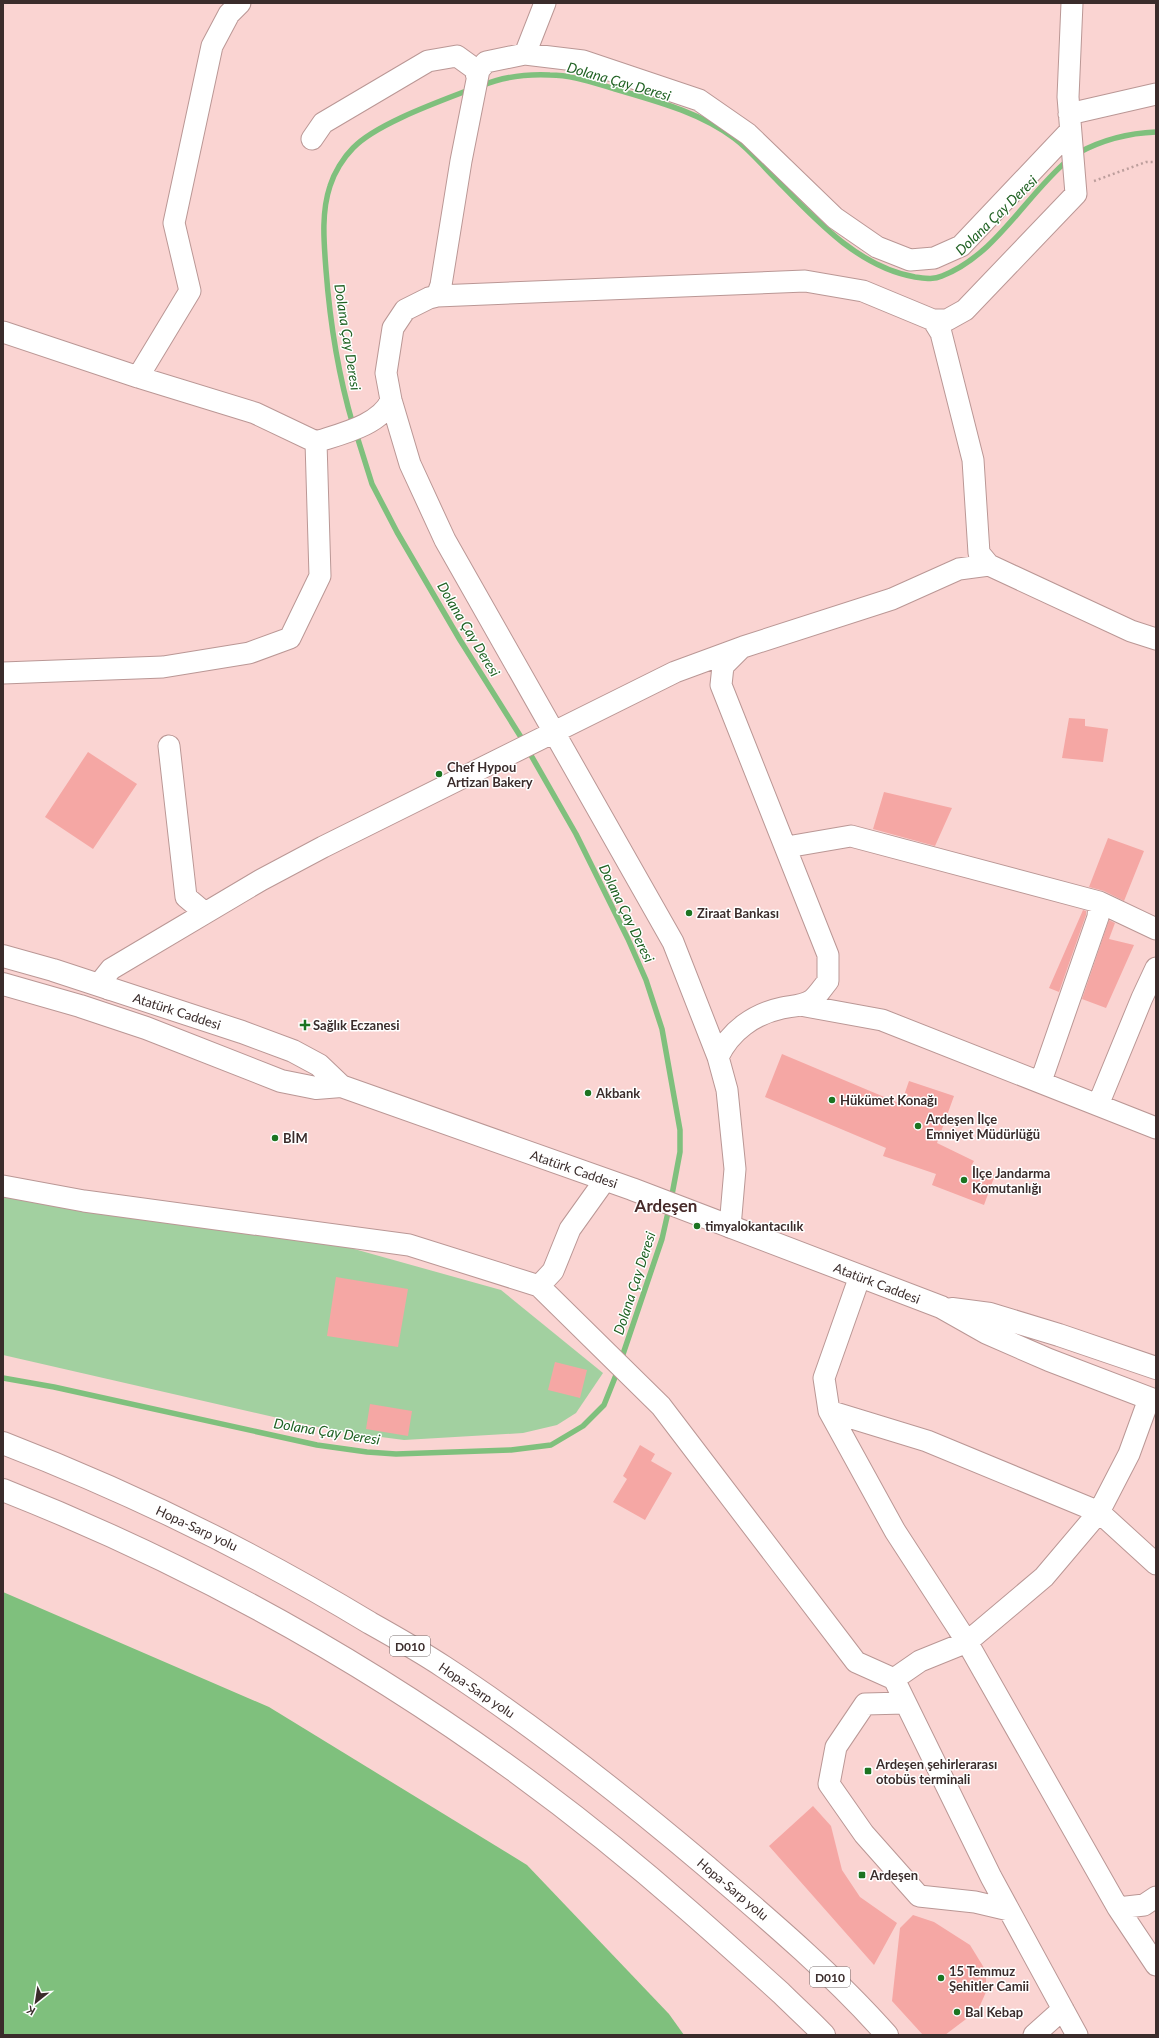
<svg xmlns="http://www.w3.org/2000/svg" width="1159" height="2038" font-family="Lato,sans-serif">
	<style>
		.green { fill: #a2d0a0 }
		.water { fill: #7fc07d }
		.lines { fill: none; stroke-linecap: round; stroke-linejoin: round }
		.stream { stroke: #7fc07d; stroke-width: 5.5 }
		.building { fill: #f5a7a4 }
		.minor-casing { stroke: #ba9795; stroke-width: 23 }
		.major-casing { stroke: #ba9795; stroke-width: 24 }
		.highway-casing { stroke: #ba9795; stroke-width: 24 }
		.path { stroke: #bc9e9c; stroke-width: 2.5; stroke-dasharray: 2 3; stroke-linecap: butt }
		.minor { stroke: #fff; stroke-width: 21 }
		.major { stroke: #fff; stroke-width: 22 }
		.highway { stroke: #fff; stroke-width: 22 }
		.poi-dot { fill: #1c7421; stroke: #fff; stroke-width: 1.5 }
		.labels { text-anchor: middle; dominant-baseline: central; stroke-width: 3; stroke-linejoin: round; paint-order: stroke }
		.shield { fill: #fff; stroke: #756b6b; stroke-width: 1 }
		.shield-label { font-size: 12px; font-weight: bold; fill: #3a2c2b }
		.poi-label { font-size: 13px; font-weight: bold; fill: #3a2c2b; stroke: #fff; text-anchor: start }
		.street-label { font-size: 13px; fill: #3a2c2b; stroke: #fff }
		.water-label { font-size: 14px; font-style: italic; fill: #1f6122; stroke: #fff }
		.district-label { font-size: 17px; font-weight: bold; fill: #472b2a; stroke: #fff }
	</style>
	<rect width="100%" height="100%" fill="#fad4d2"/>
	<!-- green -->
	<path class="green" d="M3,1192l344,55 154,43 102,83 -27,40 -19,12 -34,8 -119,7 -69,-9 -332,-76z"/>
	<!-- water -->
	<path class="water" d="M3,1592l266,115 258,158 142,149 15,21h-681z"/>
	<g class="lines">
		<!-- stream -->
		<path class="stream" d="M481,86c21,-9 47,-12 69,-11 22,0 44,8 65,14 41,12 84,23 119,49 15,11 27,26 40,39 39,40 83,90 141,100 9,1 18,3 27,-1 54,-21 84,-81 126,-116
			M1078,153c24,-13 51,-20 78,-21
			M353,425c-15,-51 -23,-102 -27,-155 -2,-27 -5,-57 4,-84 4,-13 13,-28 23,-38 23,-24 85,-46 116,-58
			M356,433l16,51 25,48 63,108 64,102
			M528,750l48,84 52,105 18,41 16,49 18,101v22l-9,48
			M621,1360l41,-121 7,-31
			M3,1378l51,9 263,58 50,7 29,2 115,-4 40,-5 32,-19 21,-21 14,-35"/>
	</g>
	<!-- building -->
	<path class="building" d="M1069,718l16,1v7l23,3 -5,33 -41,-4z
		M88,752l49,32 -44,65 -48,-32z
		M884,792l68,16 -17,38 -62,-17z
		M1108,838l36,13 -20,50 -20,-10 -15,-4z
		M1083,910l3,1v4l-27,77 -10,-4z
		M1109,920l6,3 -6,16 25,6 -28,63 -24,-9z
		M782,1054l119,50 8,-23 45,15 -17,47 37,18 -3,5 24,9 -11,30 -52,-20 4,-11 -53,-18 3,-8 -121,-51z
		M336,1277l72,12 -10,58 -71,-11z
		M555,1362l32,8 -7,28 -32,-8z
		M370,1404l42,7 -4,25 -42,-7z
		M640,1445l15,9 -4,7 21,12 -27,47 -32,-18 14,-23 -4,-3z
		M813,1806l18,20 11,44 18,27 37,26 -23,42 -105,-119z
		M913,1915l21,7 36,23 16,26v21l-8,18 -33,25h-22l-31,-34 8,-73z"/>
	<g class="lines">
		<!-- minor casing -->
		<g class="minor-casing">
			<path id="minor" d="M525,54l20,-51
				M1069,114l87,-20
				M312,139l11,-16 105,-62 29,-5 18,13 2,8
				M437,296l4,-11 20,-124 18,-91 7,-8 39,-8 58,7 116,39 49,34 87,84 42,29 33,13 24,-2 27,-12 108,-114
				M933,320h14l18,-10 111,-116 -8,-97 4,-94
				M3,332l135,45 117,36 61,29 4,134 -30,62 -41,15 -86,14 -160,6
				M138,377l52,-86 -16,-68 38,-177 17,-32 11,-11
				M316,442c24,-8 65,-17 75,-42
				M169,746l17,151 19,16
				M787,847l64,-11 248,66 57,27
				M109,989l-5,-5 -1,-5 8,-10 150,-89 62,-33 352,-175 68,-25 149,-48 67,-30 30,-4
				M800,1005l82,15 274,108
				M718,1057c12,-26 36,-43 64,-49 10,-2 22,-2 30,-8 6,-5 11,-13 16,-19v-26l-107,-270 2,-19 17,-17
				M1041,1081l57,-164 1,-15
				M1098,1105l44,-107 14,-30
				M3,1186l81,15 325,44 130,41 14,-15 17,-42 35,-49
				M730,1227l5,-58 -8,-79 -9,-33 -45,-115 -228,-402 -35,-76 -19,-64 -5,-27 7,-45 12,-18 24,-12 8,-2 368,-15 58,10 70,29 8,13 32,127 6,93 10,12 142,66 25,8
				M860,1276l-36,102 5,33 66,120 72,111 151,266 26,-3 12,-8
				M539,1286l122,120 195,256 38,17 26,-18 47,-19 77,-65 55,-65 30,-58 20,-55
				M829,1411l98,30 172,71 57,52
				M894,1679l97,198 86,158
				M905,1703l-40,1 -29,43 -7,37 35,50 55,62 56,6 34,8
				M1118,1908l38,57
				M1034,2035l29,-26"/>
		</g>
		<!-- major casing -->
		<g class="major-casing">
			<path id="major" d="M3,956l50,14 189,62 51,19 26,14 22,21 291,103 309,118 46,26 62,27 107,41
				M3,984l77,22 66,22 135,53 35,7 25,-2
				M952,1309l38,5 69,21 97,33"/>
		</g>
		<!-- highway casing -->
		<g class="highway-casing">
			<path id="highway" d="M3,1443c127,49 250,109 367,180 25,14 50,28 74,44 92,60 178,128 262,199 62,53 126,107 181,169
				M3,1490c253,100 481,240 685,420 31,27 62,55 93,83 14,14 29,27 43,42"/>
		</g>
		<!-- path -->
		<path class="path" d="M1094,181l52,-19h10"/>
		<!-- minor -->
		<use href="#minor" class="minor"/>
		<!-- major -->
		<use href="#major" class="major"/>
		<!-- highway -->
		<use href="#highway" class="highway"/>
	</g>
	<!-- markers -->
	<g class="poi-dot">
		<circle cx="439" cy="774" r="4"/>
		<circle cx="689" cy="913" r="4"/>
		<path d="M303 1019h4v4h4v4h-4v4h-4v-4h-4v-4h4z"/>
		<circle cx="588" cy="1093" r="4"/>
		<circle cx="832" cy="1100" r="4"/>
		<circle cx="918" cy="1126" r="4"/>
		<circle cx="275" cy="1138" r="4"/>
		<circle cx="964" cy="1180" r="4"/>
		<circle cx="697" cy="1226" r="4"/>
		<rect x="864" y="1767" width="8" height="8" rx="2"/>
		<rect x="858" y="1871" width="8" height="8" rx="2"/>
		<circle cx="941" cy="1978" r="4"/>
		<circle cx="957" cy="2012" r="4"/>
	</g>
	<g class="labels">
		<!-- shield labels -->
		<g class="shield">
			<rect x="390" y="1636" width="40" height="20" rx="3"/>
			<rect x="810" y="1967" width="40" height="20" rx="3"/>
		</g>
		<g class="shield-label">
			<text x="410" y="1646">D010</text>
			<text x="830" y="1977">D010</text>
		</g>
		<!-- poi labels -->
		<g class="poi-label">
			<text x="447" y="767">Chef Hypou<tspan x="447" dy="15">Artizan Bakery</tspan></text>
			<text x="697" y="913">Ziraat Bankası</text>
			<text x="313" y="1025">Sağlık Eczanesi</text>
			<text x="596" y="1093">Akbank</text>
			<text x="840" y="1100">Hükümet Konağı</text>
			<text x="926" y="1119">Ardeşen İlçe<tspan x="926" dy="15">Emniyet Müdürlüğü</tspan></text>
			<text x="283" y="1138">BİM</text>
			<text x="972" y="1173">İlçe Jandarma<tspan x="972" dy="15">Komutanlığı</tspan></text>
			<text x="705" y="1226">timyalokantacılık</text>
			<text x="876" y="1764">Ardeşen şehirlerarası<tspan x="876" dy="15">otobüs terminali</tspan></text>
			<text x="870" y="1875">Ardeşen</text>
			<text x="949" y="1971">15 Temmuz<tspan x="949" dy="15">Şehitler Camii</tspan></text>
			<text x="965" y="2012">Bal Kebap</text>
		</g>
		<!-- street labels -->
		<g class="street-label">
			<text transform="translate(177 1011) rotate(18)">Atatürk Caddesi</text>
			<text transform="translate(574 1169) rotate(19)">Atatürk Caddesi</text>
			<text transform="translate(877 1283) rotate(21)">Atatürk Caddesi</text>
			<text transform="translate(197 1528) rotate(25)">Hopa-Sarp yolu</text>
			<text transform="translate(477 1690) rotate(34)">Hopa-Sarp yolu</text>
			<text transform="translate(733 1889) rotate(40)">Hopa-Sarp yolu</text>
		</g>
		<!-- water labels -->
		<g class="water-label">
			<text transform="translate(619 81) rotate(16)">Dolana Çay Deresi</text>
			<text transform="translate(996 215) rotate(-44)">Dolana Çay Deresi</text>
			<text transform="translate(348 337) rotate(81)">Dolana Çay Deresi</text>
			<text transform="translate(469 629) rotate(59)">Dolana Çay Deresi</text>
			<text transform="translate(627 913) rotate(64)">Dolana Çay Deresi</text>
			<text transform="translate(634 1283) rotate(-72)">Dolana Çay Deresi</text>
			<text transform="translate(327 1431) rotate(9)">Dolana Çay Deresi</text>
		</g>
		<!-- district labels -->
		<g class="district-label">
			<text x="666" y="1205">Ardeşen</text>
		</g>
	</g>
	<!-- border -->
	<rect width="1159" height="2038" fill="none" stroke="#3a2c2b" stroke-width="8"/>
	<!-- north arrow -->
	<g transform="translate(36 2002) rotate(210)" stroke="#ffffff" stroke-width="3" paint-order="stroke">
	<path d="M0-3L7 15L0 10L-7 15Z" fill="#3a2c2b"/>
	<text y="-6" font-size="11" font-weight="bold" text-anchor="middle" fill="#3a2c2b">K</text>
	</g>
</svg>
